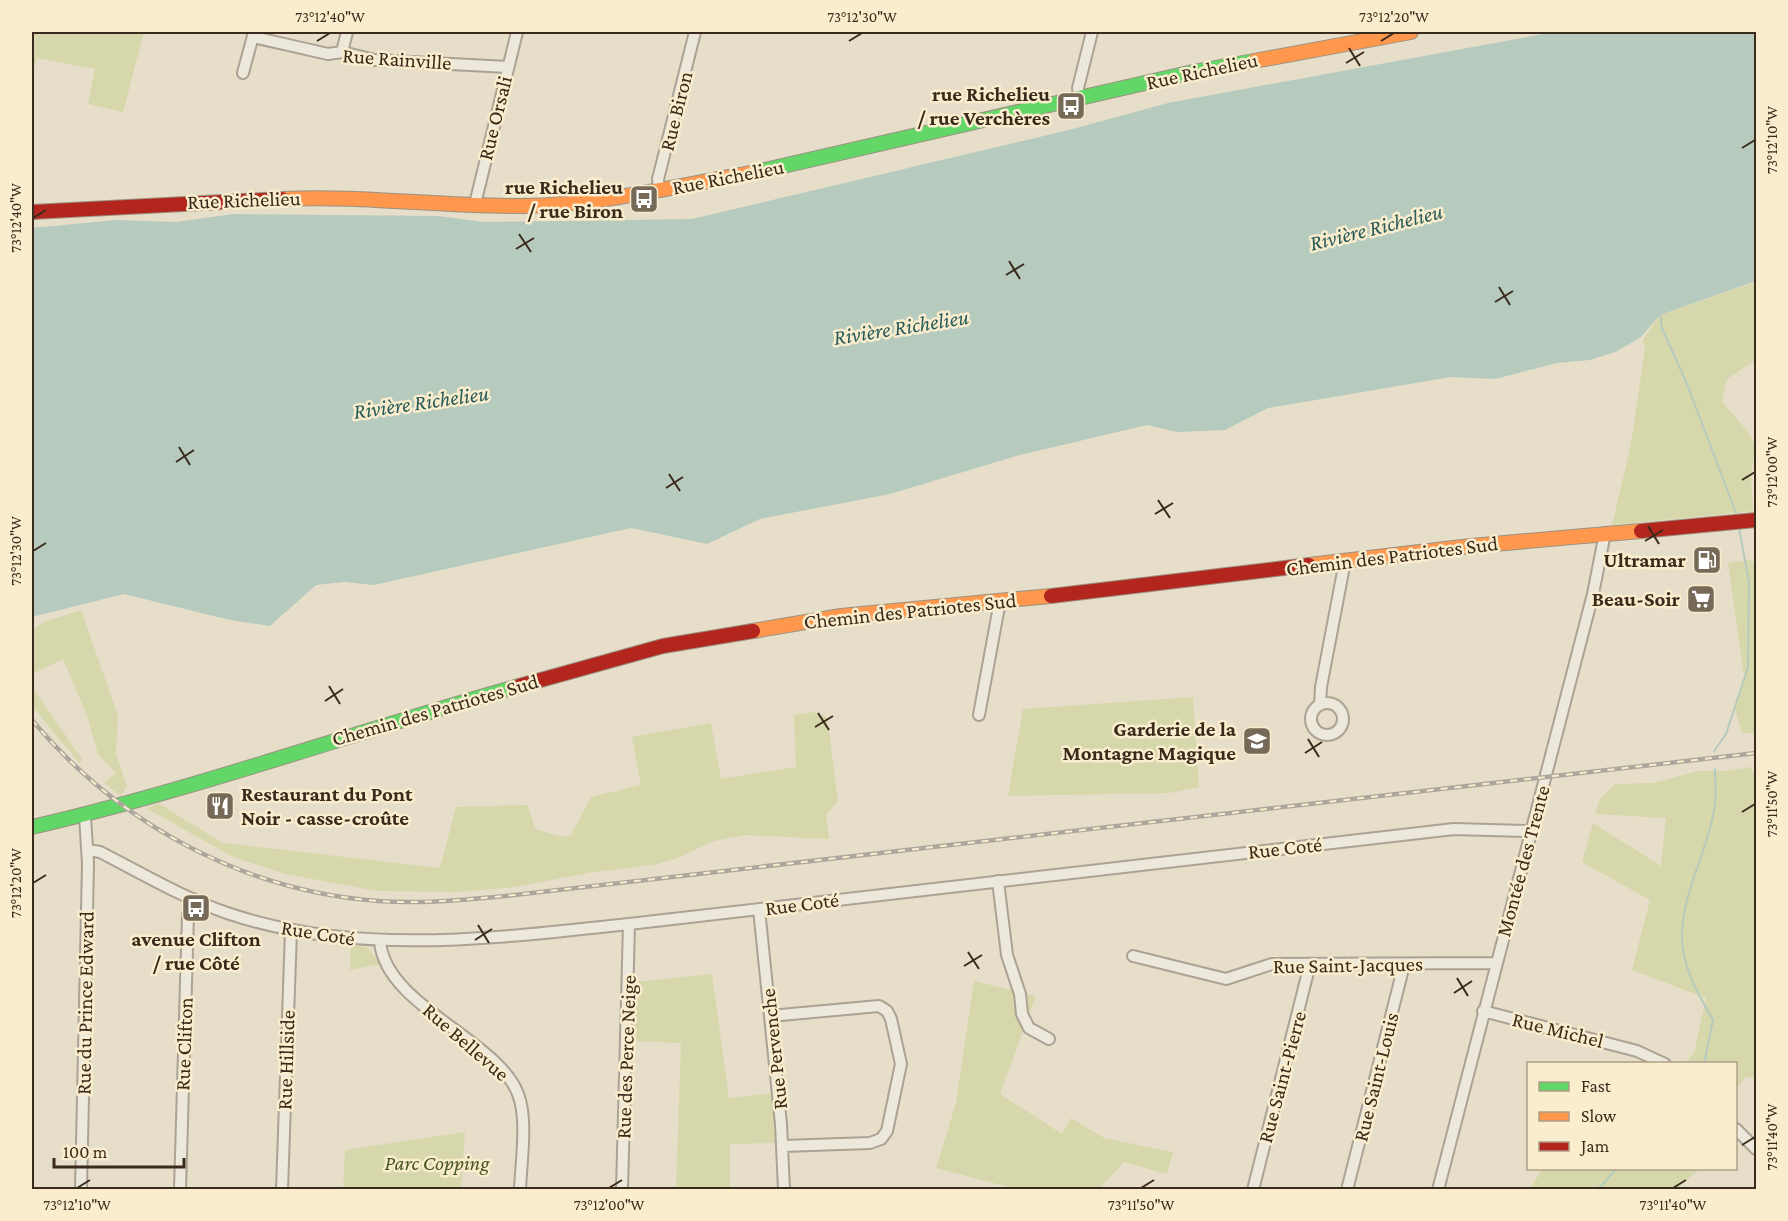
<svg xmlns="http://www.w3.org/2000/svg" width="1788" height="1221" font-family="'Crimson Pro',serif">
	<style>
		.green { fill: #d6d7aa }
		.water { fill: #b6cbbe }
		.lines { fill: none; stroke-linecap: round; stroke-linejoin: round }
		.stream { stroke: #b6cbbe; stroke-width: 2 }
		.street-casing { stroke: #aba293; stroke-width: 14 }
		.fast-casing { stroke: #9a9283; stroke-width: 16 }
		.slow-casing { stroke: #9a9283; stroke-width: 16 }
		.jam-casing { stroke: #9a9283; stroke-width: 16 }
		.street { stroke: #ede8dc; stroke-width: 10 }
		.fast { stroke: #63d668; stroke-width: 14 }
		.slow { stroke: #ff974d; stroke-width: 14 }
		.jam { stroke: #b3261e; stroke-width: 14 }
		.rail-casing { stroke: #aca79c; stroke-width: 4.5 }
		.rail { stroke: #f9edcd; stroke-width: 2; stroke-dasharray: 7; stroke-linecap: butt }
		.ticks { fill: none; stroke: #3a2a1b; stroke-width: 2 }
		.labels { text-anchor: middle; dominant-baseline: central; stroke-width: 5; stroke-linejoin: round; paint-order: stroke }
		.street-label { font-size: 21px; fill: #3a2a1b; stroke: #f9edcd }
		.poi-label { font-size: 21px; font-weight: bold; fill: #3a2a1b; stroke: #f9edcd; text-anchor: end }
		.park-label { font-size: 21px; font-style: italic; fill: #49581f; stroke: #f9edcd }
		.water-label { font-size: 22px; font-style: italic; fill: #285b59; stroke: #f9edcd }
		.neatline { fill: none; stroke: #3a2a1b; stroke-width: 2 }
		.ticks-label { font-size: 15px; text-anchor: middle; fill: #3a2a1b }
	</style>
	<rect width="100%" height="100%" fill="#e6dec9"/>
	<!-- green -->
	<path class="green" d="M32,32h112l-21,80 -35,-8 7,-35 -58,-11 -5,18z
		M1756,282v78l-29,19 -5,23 27,31 6,13 -4,31 2,34 -141,14 19,-81 14,-96 -3,-7 18,-26z
		M1749,560l7,4v169h-14l-7,-24 9,-33 -16,-113z
		M81,610l37,106 -2,38 11,32 -6,10 -17,-13 12,-10 -18,-19 -11,-38 -24,-57 -31,15v-44l12,-8z
		M32,687l50,72 -2,5 -48,-58z
		M1193,697l6,90 -30,6 -161,3 15,-87z
		M814,712l13,5 11,84 -12,14 3,24 -84,-4 -31,6 -39,18 -22,6 -60,7 -78,15 -57,5 -81,-1 -91,-17 -53,-17 -87,-49 13,-4 64,39 217,25 16,-61 72,-2 7,24 28,8 8,-2 20,-38 50,-12 -9,-48 79,-14 10,56 75,-12 -2,-52z
		M1751,767l5,13v298l-10,-1 -10,12v-25l-51,-1 9,-10 12,-55 -74,-28 18,-70 -68,-38 11,-39 68,43 5,-48 -71,-4 5,-15 15,-15 39,-1 44,-12h29z
		M351,944l17,4 12,16 -30,6z
		M712,974l17,124 43,-5 4,50 -46,1v45h-54l5,-146 -49,-2 3,-59z
		M974,981l62,15 -36,98 62,40 9,-16 33,20 69,14 -6,22 -43,-12 -25,27h-83l-80,-21 20,-65z
		M465,1132l-4,57h-118l2,-39z
		M1542,1169v-1l158,1 -24,20h-146z"/>
	<!-- water -->
	<path class="water" d="M1554,32h202v249l-96,34 -20,23 -25,14 -25,8 -33,3 -62,16 -44,-2 -183,31 -43,22 -48,2 -30,-7 -127,30 -130,39 -130,25 -53,25 -76,-16 -257,57 -29,-3 -29,3 -46,41 -40,-6 -106,-26 -92,23v-389l84,-8 60,2 58,-8 205,2 44,6 209,-3 373,-88 103,-28z"/>
	<g class="lines">
		<!-- stream -->
		<path class="stream" d="M1660,314l2,14 25,56 49,129
			M1714,751l12,-17 22,-67 1,-85 -10,-54
			M1704,1064l9,-44c-15,-26 -32,-55 -31,-86 1,-44 25,-81 32,-124 3,-13 1,-28 1,-41
			M1594,1190l8,-5 15,-17"/>
		<!-- street casing -->
		<g class="street-casing">
			<path id="street" d="M253,37l75,17 14,-2 33,8 133,7
				M342,52l5,-20
				M243,73l11,-41
				M1080,98l-2,-10 14,-56
				M659,190l-1,-11 37,-147
				M475,204l42,-172
				M1311 719a16 16 0 1 1 32 0a16 16 0 1 1-32 0Z
				M1320,705l1,-18 24,-126
				M979,715l21,-114
				M88,850l12,2c41,21 83,46 127,61 130,44 268,25 402,11l825,-95 76,2
				M998,881l9,74 13,39 2,20 7,14 20,11
				M759,909l22,215 3,66
				M380,942c6,64 118,98 138,152 10,25 3,68 2,96
				M1133,956l93,23 46,-15 224,-1
				M1483,1011l154,40 28,13
				M770,1016l109,-10 8,5 4,8 10,45 -14,67 -6,8 -11,4 -87,3
				M1736,1129l20,20
				M81,1190l7,-326 -3,-48
				M180,1190l8,-276 5,-15
				M282,1190l9,-259
				M622,1190l7,-266
				M1253,1190l57,-226
				M1347,1190l57,-225
				M1438,1190l155,-596 12,-61"/>
		</g>
		<!-- fast casing -->
		<g class="fast-casing">
			<path id="fast" d="M752,173l441,-101 61,-11
				M32,827c165,-38 325,-96 487,-141"/>
		</g>
		<!-- slow casing -->
		<g class="slow-casing">
			<path id="slow" d="M1254,61l157,-29
				M282,199c80,-4 160,8 241,7 77,-1 154,-20 229,-33
				M1309,565l162,-19 170,-15
				M753,631l88,-15 210,-20"/>
		</g>
		<!-- jam casing -->
		<g class="jam-casing">
			<path id="jam" d="M32,212l250,-13
				M1641,531l115,-11
				M1051,596l258,-31
				M519,686l144,-40 90,-15"/>
		</g>
		<!-- street -->
		<use href="#street" class="street"/>
		<!-- fast -->
		<use href="#fast" class="fast"/>
		<!-- slow -->
		<use href="#slow" class="slow"/>
		<!-- jam -->
		<use href="#jam" class="jam"/>
		<!-- rail casing -->
		<g class="rail-casing">
			<path id="rail" d="M32,720c86,103 210,171 346,181 42,3 84,-1 127,-5l1251,-143"/>
		</g>
		<!-- rail -->
		<use href="#rail" class="rail"/>
	</g>
	<!-- ticks -->
	<path class="ticks" d="M317,41l13,-8M849,41l13,-8M1381,41l13,-8M1349,48l11,18M1346,63l18,-11M1742,148l13,-8M33,218l13,-8M519,234l12,18M516,249l18,-11M1009,261l11,18M1006,275l18,-11M1499,287l11,18M1495,302l18,-11M179,447l11,18M176,462l18,-12M669,474l11,17M1742,480l13,-8M666,488l17,-11M1158,500l12,18M1155,514l18,-11M1648,526l11,18M1645,541l18,-11M33,551l13,-8M329,686l11,18M325,701l18,-12M818,713l11,17M815,727l18,-11M1308,739l11,18M1305,753l17,-11M1742,812l13,-8M33,883l13,-8M478,925l11,18M475,940l17,-11M968,952l11,17M964,966l18,-11M1457,978l11,18M1454,993l18,-12M1742,1145l13,-8M77,1188l13,-8M609,1188l13,-8M1141,1188l13,-8M1673,1188l13,-8"/>
	<!-- icons -->
	<defs>
		<g id="bus-square" transform="scale(1.5)"><rect x="-9" y="-9" width="18" height="18" rx="4" fill="#766958" stroke="#f9edcd"/><path d="M-5-6H5V4H4V6H2V4H-2V6H-4V4H-5ZM-3.5-4V0h7V-4ZM-3.5 1.2v1.5H-2V1.2ZM2 1.2v1.5H3.5V1.2Z" fill="#fff"/></g>
		<g id="fuel-square" transform="scale(1.5)"><rect x="-9" y="-9" width="18" height="18" rx="4" fill="#766958" stroke="#f9edcd"/><path d="M-5.5-6h7V0h2V4h1.3V-2.5L3-4.5l.8-.8L6-3V5H2.5V1h-1V6h-7ZM-4.2-4.7v3.2H.2V-4.7Z" fill="#fff"/></g>
		<g id="supermarket-square" transform="scale(1.5)"><rect x="-9" y="-9" width="18" height="18" rx="4" fill="#766958" stroke="#f9edcd"/><path d="M-6-5.5h2.5l.6 2H6L4.5 2H-2.5L-4.4-4H-6ZM-1.5 3.2a1.3 1.3 0 1 0 .1 0ZM3 3.2a1.3 1.3 0 1 0 .1 0Z" fill="#fff"/></g>
		<g id="school-square" transform="scale(1.5)"><rect x="-9" y="-9" width="18" height="18" rx="4" fill="#766958" stroke="#f9edcd"/><path d="M0-5L7-2L0 1L-7-2ZM-4 1L0 2.5L4 1V4Q0 6-4 4Z" fill="#fff"/></g>
		<g id="restaurant-square" transform="scale(1.5)"><rect x="-9" y="-9" width="18" height="18" rx="4" fill="#766958" stroke="#f9edcd"/><path d="M-5-6h1v4h1v-4h1v4h1v-4h1v5L-1.5 .5V6h-2V.5L-5-1ZM5-6V6H3V1.5H1.5Q1.5-4 5-6Z" fill="#fff"/></g>
	</defs>
	<g fill-rule="evenodd">
		<use href="#bus-square" x="1071" y="106"/>
		<use href="#bus-square" x="644" y="199"/>
		<use href="#fuel-square" x="1707" y="560"/>
		<use href="#supermarket-square" x="1701" y="599"/>
		<use href="#school-square" x="1257" y="741"/>
		<use href="#restaurant-square" x="220" y="806"/>
		<use href="#bus-square" x="196" y="908"/>
	</g>
	<g class="labels">
		<!-- street labels -->
		<g class="street-label">
			<text transform="translate(397 59) rotate(4)">Rue Rainville</text>
			<text transform="translate(1202 71) rotate(-12)">Rue Richelieu</text>
			<text transform="translate(676 111) rotate(-76)">Rue Biron</text>
			<text transform="translate(495 118) rotate(-76)">Rue Orsali</text>
			<text transform="translate(728 177) rotate(-11)">Rue Richelieu</text>
			<text transform="translate(244 200) rotate(-2)">Rue Richelieu</text>
			<text transform="translate(1392 556) rotate(-7)">Chemin des Patriotes Sud</text>
			<text transform="translate(910 611) rotate(-6)">Chemin des Patriotes Sud</text>
			<text transform="translate(435 710) rotate(-16)">Chemin des Patriotes Sud</text>
			<text transform="translate(1285 848) rotate(-6)">Rue Coté</text>
			<text transform="translate(1523 861) rotate(-75)">Montée des Trente</text>
			<text transform="translate(802 904) rotate(-7)">Rue Coté</text>
			<text transform="translate(318 933) rotate(9)">Rue Coté</text>
			<text transform="translate(1348 965) rotate(-1)">Rue Saint-Jacques</text>
			<text transform="translate(85 1003) rotate(-89)">Rue du Prince Edward</text>
			<text transform="translate(1558 1030) rotate(14)">Rue Michel</text>
			<text transform="translate(466 1042) rotate(41)">Rue Bellevue</text>
			<text transform="translate(184 1044) rotate(-88)">Rue Clifton</text>
			<text transform="translate(774 1049) rotate(-96)">Rue Pervenche</text>
			<text transform="translate(626 1057) rotate(-88)">Rue des Perce Neige</text>
			<text transform="translate(286 1060) rotate(-88)">Rue Hillside</text>
			<text transform="translate(1282 1077) rotate(-75)">Rue Saint-Pierre</text>
			<text transform="translate(1376 1077) rotate(-76)">Rue Saint-Louis</text>
		</g>
		<!-- poi labels -->
		<g class="poi-label">
			<text x="1050" y="94">rue Richelieu<tspan x="1050" dy="24">/ rue Verchères</tspan></text>
			<text x="623" y="187">rue Richelieu<tspan x="623" dy="24">/ rue Biron</tspan></text>
			<text x="1686" y="560">Ultramar</text>
			<text x="1680" y="599">Beau-Soir</text>
			<text x="1236" y="729">Garderie de la<tspan x="1236" dy="24">Montagne Magique</tspan></text>
			<text x="241" y="794" text-anchor="start">Restaurant du Pont<tspan x="241" dy="24">Noir - casse-croûte</tspan></text>
			<text x="196" y="939" text-anchor="middle">avenue Clifton<tspan x="196" dy="24">/ rue Côté</tspan></text>
		</g>
		<!-- park labels -->
		<g class="park-label">
			<text x="437" y="1163">Parc Copping</text>
		</g>
		<!-- water labels -->
		<g class="water-label">
			<text transform="translate(1376 227) rotate(-14)">Rivière Richelieu</text>
			<text transform="translate(901 327) rotate(-9)">Rivière Richelieu</text>
			<text transform="translate(421 402) rotate(-8)">Rivière Richelieu</text>
		</g>
	</g>
	<!-- border -->
	<rect width="1788" height="1221" fill="none" stroke="#f9edcd" stroke-width="66"/>
	<!-- legend -->
	<rect x="1527" y="1062" width="210" height="108" fill="#f9edcd" stroke="#ad9f86" stroke-width="1.5"/>
	<rect x="1539" y="1082" width="30" height="9" fill="#63d668" stroke="#ad9f86" stroke-width="1.5"/>
	<text x="1581" y="1092" font-size="18" fill="#3a2a1b">Fast</text>
	<rect x="1539" y="1112" width="30" height="9" fill="#ff974d" stroke="#ad9f86" stroke-width="1.5"/>
	<text x="1581" y="1122" font-size="18" fill="#3a2a1b">Slow</text>
	<rect x="1539" y="1142" width="30" height="9" fill="#b3261e" stroke="#ad9f86" stroke-width="1.5"/>
	<text x="1581" y="1152" font-size="18" fill="#3a2a1b">Jam</text>
	<!-- scale -->
	<path d="M54 1158v9h130v-9" fill="none" stroke="#3a2a1b" stroke-width="3"/>
	<text x="63" y="1158" font-size="18" fill="#3a2a1b" stroke="#f9edcd" stroke-width="4.5" paint-order="stroke">100 m</text>
	<rect x="33" y="33" width="1722" height="1155" class="neatline"/>
	<g class="ticks-label">
		<text x="330" y="22">73°12'40"W</text>
		<text x="862" y="22">73°12'30"W</text>
		<text x="1394" y="22">73°12'20"W</text>
		<text transform="translate(1772 140) rotate(-90)" y="5">73°12'10"W</text>
		<text transform="translate(16 218) rotate(-90)" y="5">73°12'40"W</text>
		<text transform="translate(1772 472) rotate(-90)" y="5">73°12'00"W</text>
		<text transform="translate(16 551) rotate(-90)" y="5">73°12'30"W</text>
		<text transform="translate(1772 804) rotate(-90)" y="5">73°11'50"W</text>
		<text transform="translate(16 883) rotate(-90)" y="5">73°12'20"W</text>
		<text transform="translate(1772 1137) rotate(-90)" y="5">73°11'40"W</text>
		<text x="77" y="1210">73°12'10"W</text>
		<text x="609" y="1210">73°12'00"W</text>
		<text x="1141" y="1210">73°11'50"W</text>
		<text x="1673" y="1210">73°11'40"W</text>
	</g>
</svg>
